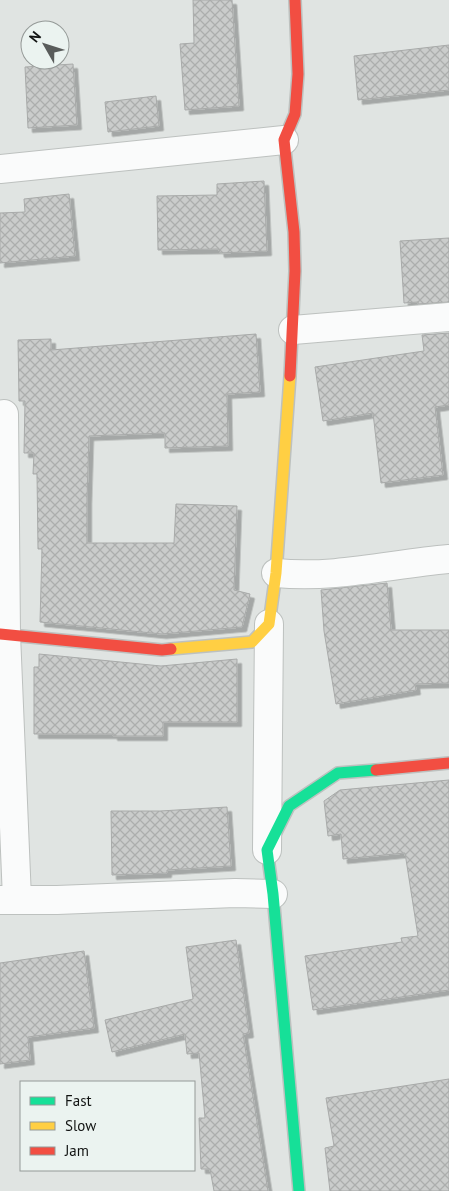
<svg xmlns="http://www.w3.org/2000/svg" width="449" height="1191" font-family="'PT Sans',sans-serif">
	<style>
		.building { fill: url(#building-cross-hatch); stroke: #a8aaa9; filter: url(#shadow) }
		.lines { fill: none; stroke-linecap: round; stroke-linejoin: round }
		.street-casing { stroke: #bdc1bf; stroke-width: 30 }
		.fast-casing { stroke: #bdc1bf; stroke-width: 14 }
		.slow-casing { stroke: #bdc1bf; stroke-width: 14 }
		.jam-casing { stroke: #bdc1bf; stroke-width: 14 }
		.street { stroke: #fafbfb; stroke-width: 28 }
		.fast { stroke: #16e098; stroke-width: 11 }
		.slow { stroke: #ffcf43; stroke-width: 11 }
		.jam { stroke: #f24e42; stroke-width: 11 }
	</style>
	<defs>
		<pattern id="building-cross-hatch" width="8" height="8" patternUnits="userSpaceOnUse" patternTransform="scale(1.25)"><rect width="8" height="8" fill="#cacccb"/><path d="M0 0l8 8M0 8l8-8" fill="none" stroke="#acaead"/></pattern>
		<filter id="shadow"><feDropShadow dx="4.5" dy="4.5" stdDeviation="0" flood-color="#0004"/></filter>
	</defs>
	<rect width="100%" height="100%" fill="#e0e4e2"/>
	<!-- building -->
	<path class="building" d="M193,0h39l7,106 -54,4 -5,-66 14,-1z
		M449,45v45l-91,10 -4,-44z
		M73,64l4,61 -49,3 -3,-61z
		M156,96l3,30 -51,6 -3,-30z
		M264,181l3,70 -47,2 -1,-4 -61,1 -1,-54 60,-1v-11z
		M69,194l6,62 -75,7v-50l25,-1 -1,-13z
		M449,238v64l-31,2v-2l-14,1 -4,-62z
		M449,333v72l-14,2 8,68 -62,8 -8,-70 -50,8 -8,-54 109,-16 -2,-16z
		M256,334l4,58 -33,2 1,52 -63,2v-15l-76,3 -2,63v44h87l2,-39 61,2 -3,84 16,4 -8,33 -80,7 -122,-12 2,-73h-4l-1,-75h-4l1,-21h-10l1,-52h-6l-1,-61 33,-1v11z
		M387,583l4,47h58v53l-34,1 1,6 -80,14 -12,-73 -3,-41z
		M39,654l122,12 76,-7v63h-74v14h-50v-2h-79v-67h5z
		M449,780v210l-136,20 -8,-54 97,-14 -1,-4 17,-2 -13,-83 -62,6 -2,-25 -13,2 -4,-35 16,-11z
		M227,807l4,59 -64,4v3l-55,2 -1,-64h49z
		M236,940l13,93 -6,1 25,157h-54l-4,-22h-9l-2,-51h6l-6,-65 -12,1 -2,-20 -73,18 -7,-32 88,-21 -7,-52z
		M84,951l10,77 -66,9 2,23 -30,4v-101z
		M449,1079v112h-119l-5,-43 9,-2 -8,-48z"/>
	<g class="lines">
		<!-- street casing -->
		<g class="street-casing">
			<path id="street" d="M0,169l284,-29
				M293,330l156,-13
				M4,414l2,220 11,265
				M276,573c59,6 115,-9 173,-14
				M267,850l2,-226
				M0,900h57l178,-7 38,1"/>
		</g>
		<!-- fast casing -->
		<g class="fast-casing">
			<path id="fast" d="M299,1191l-26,-297 -6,-44 22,-44 49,-33 38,-3"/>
		</g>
		<!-- slow casing -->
		<g class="slow-casing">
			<path id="slow" d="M171,649l81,-7 17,-18 7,-51 14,-197"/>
		</g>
		<!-- jam casing -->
		<g class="jam-casing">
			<path id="jam" d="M290,376l5,-105 -1,-39 -10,-92 11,-26 3,-40 -3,-74
				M0,634l162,16 9,-1
				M376,770l73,-7"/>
		</g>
		<!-- street -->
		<use href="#street" class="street"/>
		<!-- fast -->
		<use href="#fast" class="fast"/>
		<!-- slow -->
		<use href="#slow" class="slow"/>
		<!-- jam -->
		<use href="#jam" class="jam"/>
	</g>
	<!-- legend -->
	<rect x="20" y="1081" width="175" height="90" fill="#ebf3f0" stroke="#949997"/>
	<rect x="30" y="1097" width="25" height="8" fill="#16e098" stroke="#949997"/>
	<text x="65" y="1106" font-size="15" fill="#111312">Fast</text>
	<rect x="30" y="1122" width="25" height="8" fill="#ffcf43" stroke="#949997"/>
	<text x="65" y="1131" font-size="15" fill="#111312">Slow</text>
	<rect x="30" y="1147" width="25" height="8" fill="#f24e42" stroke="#949997"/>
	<text x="65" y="1156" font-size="15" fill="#111312">Jam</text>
	<!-- north arrow -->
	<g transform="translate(45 45) rotate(309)"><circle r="24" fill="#ebf3f0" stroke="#949997"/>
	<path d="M0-4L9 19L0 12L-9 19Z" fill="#595c5b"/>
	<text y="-8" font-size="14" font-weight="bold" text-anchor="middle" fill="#111312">N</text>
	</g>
</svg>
